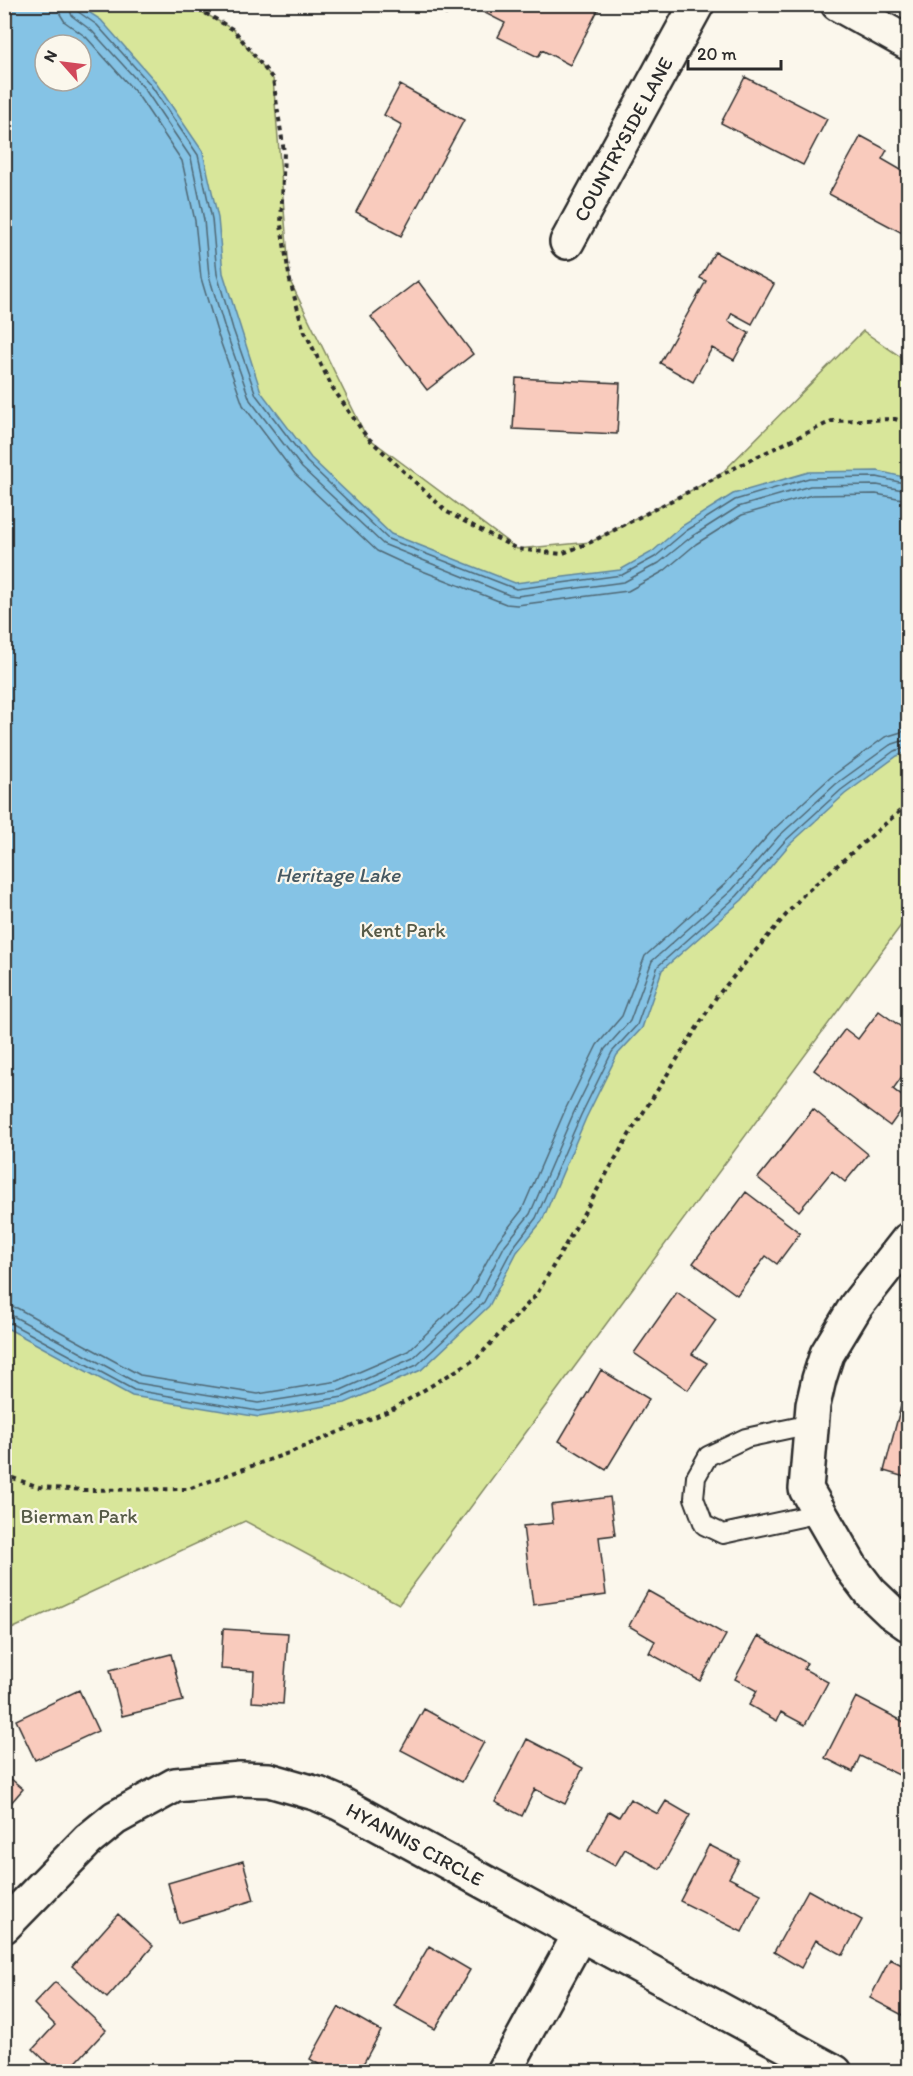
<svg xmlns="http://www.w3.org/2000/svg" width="913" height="2076" font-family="Itim,sans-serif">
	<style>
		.green { fill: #d8e69a; stroke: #828862; stroke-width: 1.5; fill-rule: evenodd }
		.water { fill: #85c3e5; stroke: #61869b; stroke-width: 1.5; fill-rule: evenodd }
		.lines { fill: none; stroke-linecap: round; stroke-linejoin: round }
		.shore { stroke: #4f6875; stroke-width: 1.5 }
		.building { fill: #f9cbbd; stroke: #2b2b2b; stroke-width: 1.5 }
		.lane-casing { stroke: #2b2b2b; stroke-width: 22 }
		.street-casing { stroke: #2b2b2b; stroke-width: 38 }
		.path { stroke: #2b2b2b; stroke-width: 4; stroke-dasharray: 4.5 4.5; stroke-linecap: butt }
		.lane { stroke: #fbf7ec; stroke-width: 18 }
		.street { stroke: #fbf7ec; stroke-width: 33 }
		.labels { text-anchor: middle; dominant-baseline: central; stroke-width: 4.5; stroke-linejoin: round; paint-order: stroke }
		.street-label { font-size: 20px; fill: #2b2b2b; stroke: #fbf7ec }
		.park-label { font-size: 20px; fill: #565a47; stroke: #fbf7ec }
		.water-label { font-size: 21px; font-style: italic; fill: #465963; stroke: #fbf7ec }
	</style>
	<rect width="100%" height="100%" fill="#fbf7ec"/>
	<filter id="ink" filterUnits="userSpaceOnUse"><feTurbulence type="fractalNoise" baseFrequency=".0167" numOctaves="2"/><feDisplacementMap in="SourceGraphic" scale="12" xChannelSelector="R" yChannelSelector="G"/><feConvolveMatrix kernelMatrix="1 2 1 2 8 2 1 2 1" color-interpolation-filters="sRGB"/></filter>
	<g filter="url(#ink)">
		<!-- green -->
		<path class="green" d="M4,5h186l44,25 39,49 17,202 76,155 151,113 74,-7 128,-66 144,-145 45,31v554l-509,688 -154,-83 -240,111zM45,45h36v36h-36z"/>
		<!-- water -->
		<path class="water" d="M4,5h74l23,15 53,60 49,72 15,66 5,55 38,119 50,66 80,76 124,49 105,-13 32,-18 30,-26 51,-32 76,-22 69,-1 30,7v274l-11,4 -52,38 -56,51 -47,55 -80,70 -20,58 -25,27 -31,63 -44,103 -25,31 -28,54 -68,64 -76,33 -86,14 -127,-21 -127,-69zM45,45h36v36h-36z"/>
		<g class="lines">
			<!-- shore -->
			<path class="shore" d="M59,4l1,10 5,8 21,15 51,57 45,67 13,60 6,57 17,57 25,70 52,69 82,77 28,13 101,40 11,1 111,-14 36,-20 32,-27 46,-29 70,-20 64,-1 32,6
				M68,4l4,12 20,15 52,57 47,70 13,62 5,56 17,56 24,68 52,68 81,76 126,51 8,1 107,-14 35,-19 32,-26 47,-30 72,-21 67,-1 31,6
				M76,4l1,7 20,14 53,59 48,71 14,64 5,55 16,55 23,66 51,67 81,77 128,50 106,-14 33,-18 31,-26 49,-31 74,-22 68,-1 31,7
				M4,1305l13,3 123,67 118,19 80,-13 70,-30 62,-59 28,-51 24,-31 44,-102 31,-63 25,-29 23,-60 80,-72 48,-54 58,-53 54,-40 23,-7
				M4,1314l9,2 124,67 121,20 83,-13 72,-32 65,-61 27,-52 25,-31 44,-102 31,-63 25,-28 22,-60 80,-71 47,-54 57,-52 54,-39 18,-6
				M4,1322l6,1 124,67 124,21 85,-14 74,-32 67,-63 28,-53 24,-31 45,-103 31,-63 25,-27 21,-59 79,-70 48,-55 56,-51 53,-39 14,-4"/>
		</g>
		<!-- building -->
		<path class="building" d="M425,4h27l-6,11z
			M487,4h114l-31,61 -28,-15 -4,7 -40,-20 7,-14 -22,-11z
			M745,77l82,42 -24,46 -82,-42z
			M400,85l64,35 -63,116 -45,-24 46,-87 -18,-10z
			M861,136l26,14 -5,9 26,15v62l-79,-42z
			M715,252l59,32 -22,40 -20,-11 -4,8 21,12 -15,27 -22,-12 -19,34 -33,-19 46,-82 -6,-3z
			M418,281l55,73 -46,36 -56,-73z
			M516,378l104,5 -3,51 -104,-5z
			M879,1011l29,21v36l-15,21 15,12 -18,25 -76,-56 31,-41 13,10z
			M813,1109l55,45 -23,28 -13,-11 -33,40 -41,-33z
			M746,1192l54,41 -23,31 -11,-8 -29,39 -44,-32z
			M677,1292l39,28 -24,34 15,9 -19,27 -54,-37z
			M601,1370l48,29 -43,71 -47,-29z
			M908,1379v99l-24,-7z
			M610,1497l5,38 -16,2 7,58 -73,10 -10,-79 30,-3 -2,-18z
			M648,1591l78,44 -26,46 -51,-28 6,-12 -26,-15z
			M223,1629l65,4 -5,71 -31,-2 2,-31 -33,-2z
			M758,1636l49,27 -3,6 24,13 -23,43 -24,-13 -4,9 -28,-16 8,-14 -22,-12z
			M171,1654l12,47 -61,15 -12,-46z
			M79,1690l19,41 -63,29 -19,-40z
			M856,1697l52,27v42l-5,11 -43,-21 -7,16 -28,-14z
			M424,1709l60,33 -22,40 -61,-32z
			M527,1739l56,29 -18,36 -30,-15 -13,27 -27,-14z
			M4,1773l19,16 -19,22z
			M630,1799l28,15 8,-13 24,14 -30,54 -35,-20 -10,17 -27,-15 21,-40 10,6z
			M709,1845l30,15 -10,18 32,16 -19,38 -62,-31z
			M243,1861l11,39 -75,23 -11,-40z
			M808,1890l54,30 -19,35 -27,-15 -15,28 -27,-16z
			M118,1914l35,32 -46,52 -35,-32z
			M429,1946l41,24 -35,59 -41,-23z
			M890,1959l18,9v50l-38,-20z
			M55,1982l51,48 -39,42h-10l-24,-23 22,-24 -21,-21z
			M339,2007l42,24 -19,35 9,6h-40l-21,-13z
			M635,2064l14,8h-18z"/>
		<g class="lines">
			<!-- lane casing -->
			<g class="lane-casing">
				<path id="lane" d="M811,1424l-65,14 -38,18 -12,21 -2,21 10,27 19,9 97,-21"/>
			</g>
			<!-- street casing -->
			<g class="street-casing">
				<g id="street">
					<path d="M838,4l70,39"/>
					<path id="s1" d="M567,242l130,-238"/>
					<path d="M908,1240l-52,66 -29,48 -8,25 -6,26 -7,84 45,78 19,25 21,20 17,12"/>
					<path id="s2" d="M4,1926l84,-86 27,-22 60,-33 65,-6 29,1 49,14 21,9 496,269"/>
					<path d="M504,2072l76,-138"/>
				</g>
			</g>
			<!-- path -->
			<path class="path" d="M190,4l44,26 39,49 11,73 -3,73 9,56 13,47 29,59 34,49 81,76 70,37 44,5 30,-12 163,-84 78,-37 63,-2 13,4
				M4,1475l35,12 45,3 104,-1 103,-37 100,-42 86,-52 60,-64 92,-159 88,-139 86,-101 105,-91"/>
			<!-- lane -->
			<use href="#lane" class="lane"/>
			<!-- street -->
			<use href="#street" class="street"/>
		</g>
	</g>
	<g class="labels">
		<!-- street labels -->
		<g class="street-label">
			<text stroke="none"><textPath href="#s1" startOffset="117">COUNTRYSIDE LANE</textPath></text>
			<text stroke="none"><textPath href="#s2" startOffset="478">HYANNIS CIRCLE</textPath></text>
		</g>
		<!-- park labels -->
		<g class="park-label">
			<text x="403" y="930">Kent Park</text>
			<text x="79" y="1516">Bierman Park</text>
		</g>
		<!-- water labels -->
		<g class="water-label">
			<text x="338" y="874">Heritage Lake</text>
		</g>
	</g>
	<!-- margin -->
	<rect width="913" height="2076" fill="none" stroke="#fbf7ec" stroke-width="24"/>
	<rect x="12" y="12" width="889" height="2052" fill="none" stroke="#2b2b2b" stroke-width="2" filter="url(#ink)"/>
	<!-- north arrow -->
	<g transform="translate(63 63) rotate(298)"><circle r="28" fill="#fbf7ec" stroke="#a8a59f" stroke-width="1.5"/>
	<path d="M0-4.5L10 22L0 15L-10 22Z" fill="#d1495b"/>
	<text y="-9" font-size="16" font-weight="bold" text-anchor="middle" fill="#2b2b2b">N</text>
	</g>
	<!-- scale -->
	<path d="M688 60v9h93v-9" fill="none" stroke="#2b2b2b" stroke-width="3"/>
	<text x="697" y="60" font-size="18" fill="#2b2b2b" stroke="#fbf7ec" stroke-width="4.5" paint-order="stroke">20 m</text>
</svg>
